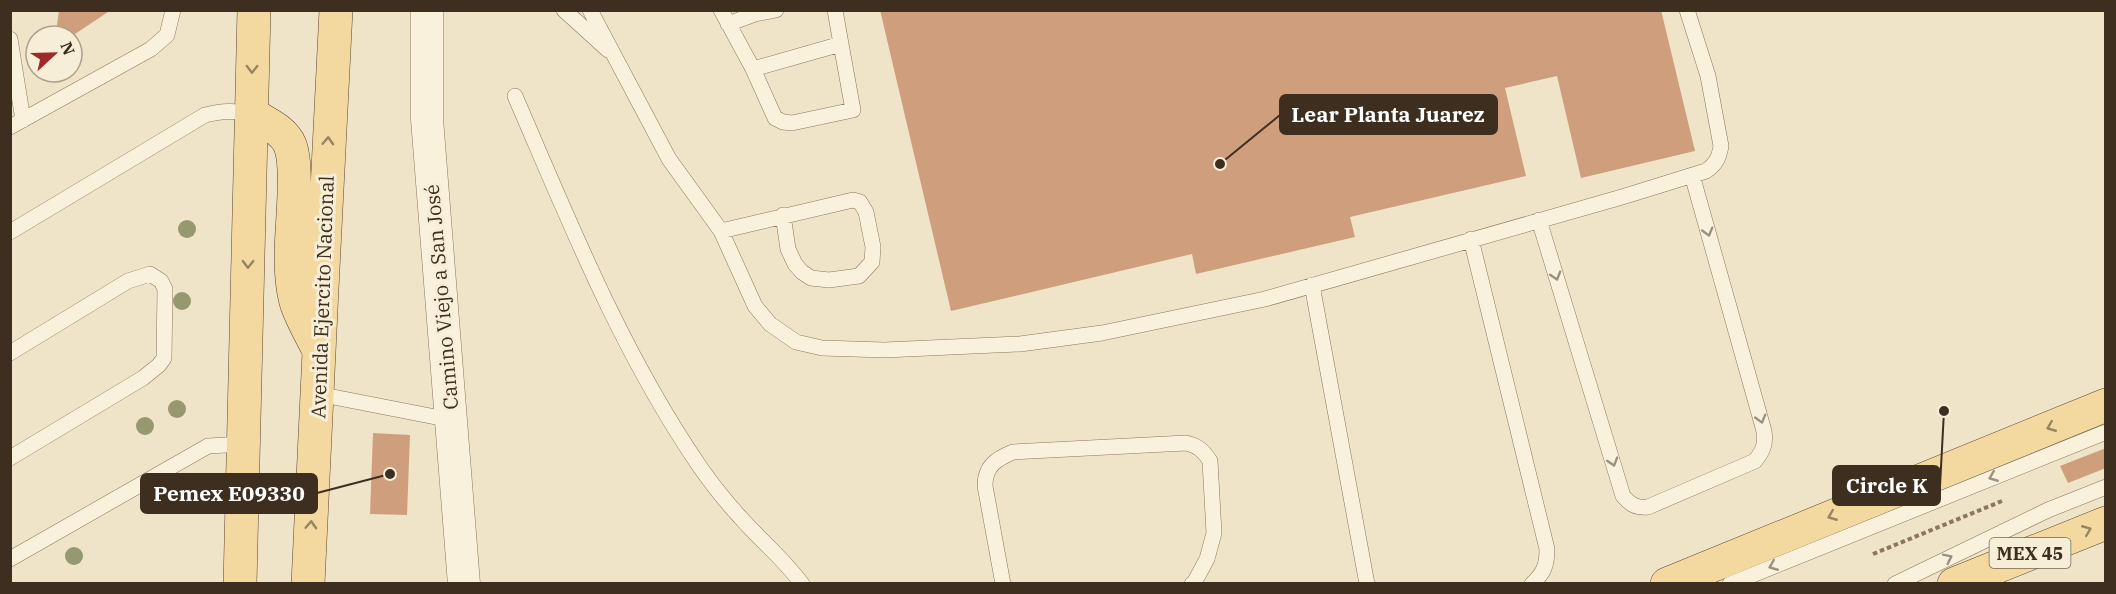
<svg xmlns="http://www.w3.org/2000/svg" width="2116" height="594" font-family="'IBM Plex Serif',serif">
	<style>
		.building { fill: #cf9f7d }
		.lines { fill: none; stroke-linecap: round; stroke-linejoin: round }
		.service-casing { stroke: #8d765c; stroke-width: 16 }
		.minor-casing { stroke: #8d765c; stroke-width: 33 }
		.primary-casing { stroke: #5b4430; stroke-width: 34 }
		.path { stroke: #8d765c; stroke-width: 4; stroke-dasharray: 4.5 3; stroke-linecap: butt }
		.service { stroke: #faf1dc; stroke-width: 15 }
		.minor { stroke: #faf1dc; stroke-width: 32 }
		.primary { stroke: #f3d9a0; stroke-width: 33 }
		.tree { fill: #96986f }
		.oneway { stroke: #988460 }
		.oneway2 { stroke: #9c907e }
		.labels { text-anchor: middle; dominant-baseline: central; stroke-width: 6; stroke-linejoin: round; paint-order: stroke }
		.shield { fill: #f7eed8; stroke: #756857; stroke-width: 1.5 }
		.shield-label { font-size: 18px; font-weight: bold; fill: #3d2e20 }
		.street-label { font-size: 20px; fill: #3d2e20; stroke: #f7eed8 }
		.leader { fill: none; stroke: #3d2e20; stroke-width: 2 }
		.callout-dot { fill: #3d2e20; stroke: #f7eed8; stroke-width: 2 }
		.callout { fill: #3d2e20; stroke: #3d2e20; stroke-width: 2 }
		.callout-label { font-size: 21px; text-anchor: middle; font-weight: bold; fill: #fff }
	</style>
	<rect width="100%" height="100%" fill="#f0e4c8"/>
	<!-- building -->
	<path class="building" d="M59,10h52l-39,26 -15,-11z
		M880,10h781l34,141 -114,27 -24,-102 -52,12 21,88 -176,41 5,20 -159,37 -4,-20 -241,57z
		M373,433l37,2 -3,80 -37,-1z
		M2106,448v20l-38,15 -8,-17z"/>
	<g class="lines">
		<!-- service casing -->
		<g class="service-casing">
			<path id="service" d="M564,10l44,40
				M590,10l79,149 52,72 34,75 15,18 26,18 26,6 62,2 136,-6 82,-11 163,-34 357,-102 84,-26c10,-7 13,-13 15,-25l-13,-70 -21,-66
				M721,10l32,59 22,49 8,4 9,1 61,-13 -12,-66
				M728,24l27,-10 21,-4
				M10,39l13,81
				M753,69l88,-25 -6,-34
				M515,96c55,127 106,256 185,371 12,17 26,35 40,50 20,23 44,42 62,67
				M10,127l141,-78 16,-14 6,-25
				M1539,220l84,276c8,9 13,12 25,11l107,-46c8,-10 11,-17 9,-30l-72,-256
				M721,231l132,-31 7,2 6,10 7,35 -1,15 -13,14 -30,4 -18,-2 -9,-6 -7,-8 -7,-15 -5,-34
				M10,232l195,-117c17,-4 30,-5 47,-1
				M1471,239l76,310c0,16 -3,24 -15,35
				M1312,285l55,299
				M10,353l118,-72 22,-7 11,7 4,8 -1,69 -5,7 -16,13 -133,80
				M318,394l133,26
				M10,559l198,-113 36,-2
				M1003,584l-18,-98c0,-20 11,-27 28,-34l173,-9c12,3 17,7 24,18l4,72 -7,26 -13,24 -2,1
				M1730,584l376,-152
				M1895,584l153,-74 58,-23"/>
		</g>
		<!-- minor casing -->
		<g class="minor-casing">
			<path id="minor" d="M427,10v109l37,465"/>
		</g>
		<!-- primary casing -->
		<g class="primary-casing">
			<path id="primary" d="M252,114c13,9 31,15 38,31 9,23 1,83 1,110 0,16 1,35 6,50 5,14 13,28 20,42
				M240,584l14,-574
				M308,584c10,-191 17,-383 28,-574
				M1667,584l439,-179
				M1954,584l152,-61"/>
		</g>
		<!-- path -->
		<path class="path" d="M1873,554l129,-53"/>
		<!-- service -->
		<use href="#service" class="service"/>
		<!-- minor -->
		<use href="#minor" class="minor"/>
		<!-- primary -->
		<use href="#primary" class="primary"/>
	</g>
	<!-- trees -->
	<g class="tree">
		<circle cx="187" cy="229" r="9"/>
		<circle cx="182" cy="301" r="9"/>
		<circle cx="177" cy="409" r="9"/>
		<circle cx="145" cy="426" r="9"/>
		<circle cx="161" cy="504" r="9"/>
		<circle cx="74" cy="556" r="9"/>
	</g>
	<!-- one-way arrows -->
	<defs><path id="oneway-chevron" d="M-2-3.5L2.5 0L-2 3.5" fill="none" stroke-width="1.6" stroke-linecap="round" stroke-linejoin="round" transform="scale(1.5)"/></defs>
	<g class="oneway">
		<use href="#oneway-chevron" transform="translate(252 69) rotate(91)"/>
		<use href="#oneway-chevron" transform="translate(328 141) rotate(-87)"/>
		<use href="#oneway-chevron" transform="translate(248 264) rotate(91)"/>
		<use href="#oneway-chevron" transform="translate(2051 427) rotate(158)"/>
		<use href="#oneway-chevron" transform="translate(1832 516) rotate(158)"/>
		<use href="#oneway-chevron" transform="translate(311 525) rotate(-87)"/>
		<use href="#oneway-chevron" transform="translate(2087 530) rotate(-22)"/>
	</g>
	<g class="oneway2">
		<use href="#oneway-chevron" transform="translate(1708 232) rotate(74)"/>
		<use href="#oneway-chevron" transform="translate(1556 276) rotate(73)"/>
		<use href="#oneway-chevron" transform="translate(1761 419) rotate(74)"/>
		<use href="#oneway-chevron" transform="translate(1613 462) rotate(73)"/>
		<use href="#oneway-chevron" transform="translate(1993 477) rotate(158)"/>
		<use href="#oneway-chevron" transform="translate(1948 558) rotate(-26)"/>
		<use href="#oneway-chevron" transform="translate(1773 566) rotate(158)"/>
	</g>
	<g class="labels">
		<!-- shield labels -->
		<rect class="shield" x="1989.5" y="538" width="81" height="30" rx="4.5"/>
		<g class="shield-label">
			<text x="2030" y="553">MEX 45</text>
		</g>
		<!-- street labels -->
		<g class="street-label">
			<text transform="translate(322 297) rotate(-88)">Avenida Ejercito Nacional</text>
			<text transform="translate(441 297) rotate(-95)">Camino Viejo a San José</text>
		</g>
	</g>
	<!-- callouts -->
	<path class="leader" d="M1220 164L1280 115M1944 411L1940 486M390 474L317 493"/>
	<g class="callout-dot">
		<circle cx="1220" cy="164" r="6"/>
		<circle cx="1944" cy="411" r="6"/>
		<circle cx="390" cy="474" r="6"/>
	</g>
	<g class="callout">
		<rect x="1280" y="95" width="217" height="39" rx="6"/>
		<rect x="1833" y="466" width="107" height="39" rx="6"/>
		<rect x="141" y="474" width="176" height="39" rx="6"/>
	</g>
	<g class="callout-label">
		<text x="1388" y="122">Lear Planta Juarez</text>
		<text x="1887" y="493">Circle K</text>
		<text x="229" y="501">Pemex E09330</text>
	</g>
	<!-- border -->
	<rect width="2116" height="594" fill="none" stroke="#3d2e20" stroke-width="24"/>
	<!-- north arrow -->
	<g transform="translate(54 54) rotate(68)"><circle r="28" fill="#f7eed8" stroke="#ada18e" stroke-width="1.5"/>
	<path d="M0-4.5L10 22L0 15L-10 22Z" fill="#9e2a2b"/>
	<text y="-9" font-size="16" font-weight="bold" text-anchor="middle" fill="#3d2e20">N</text>
	</g>
</svg>
